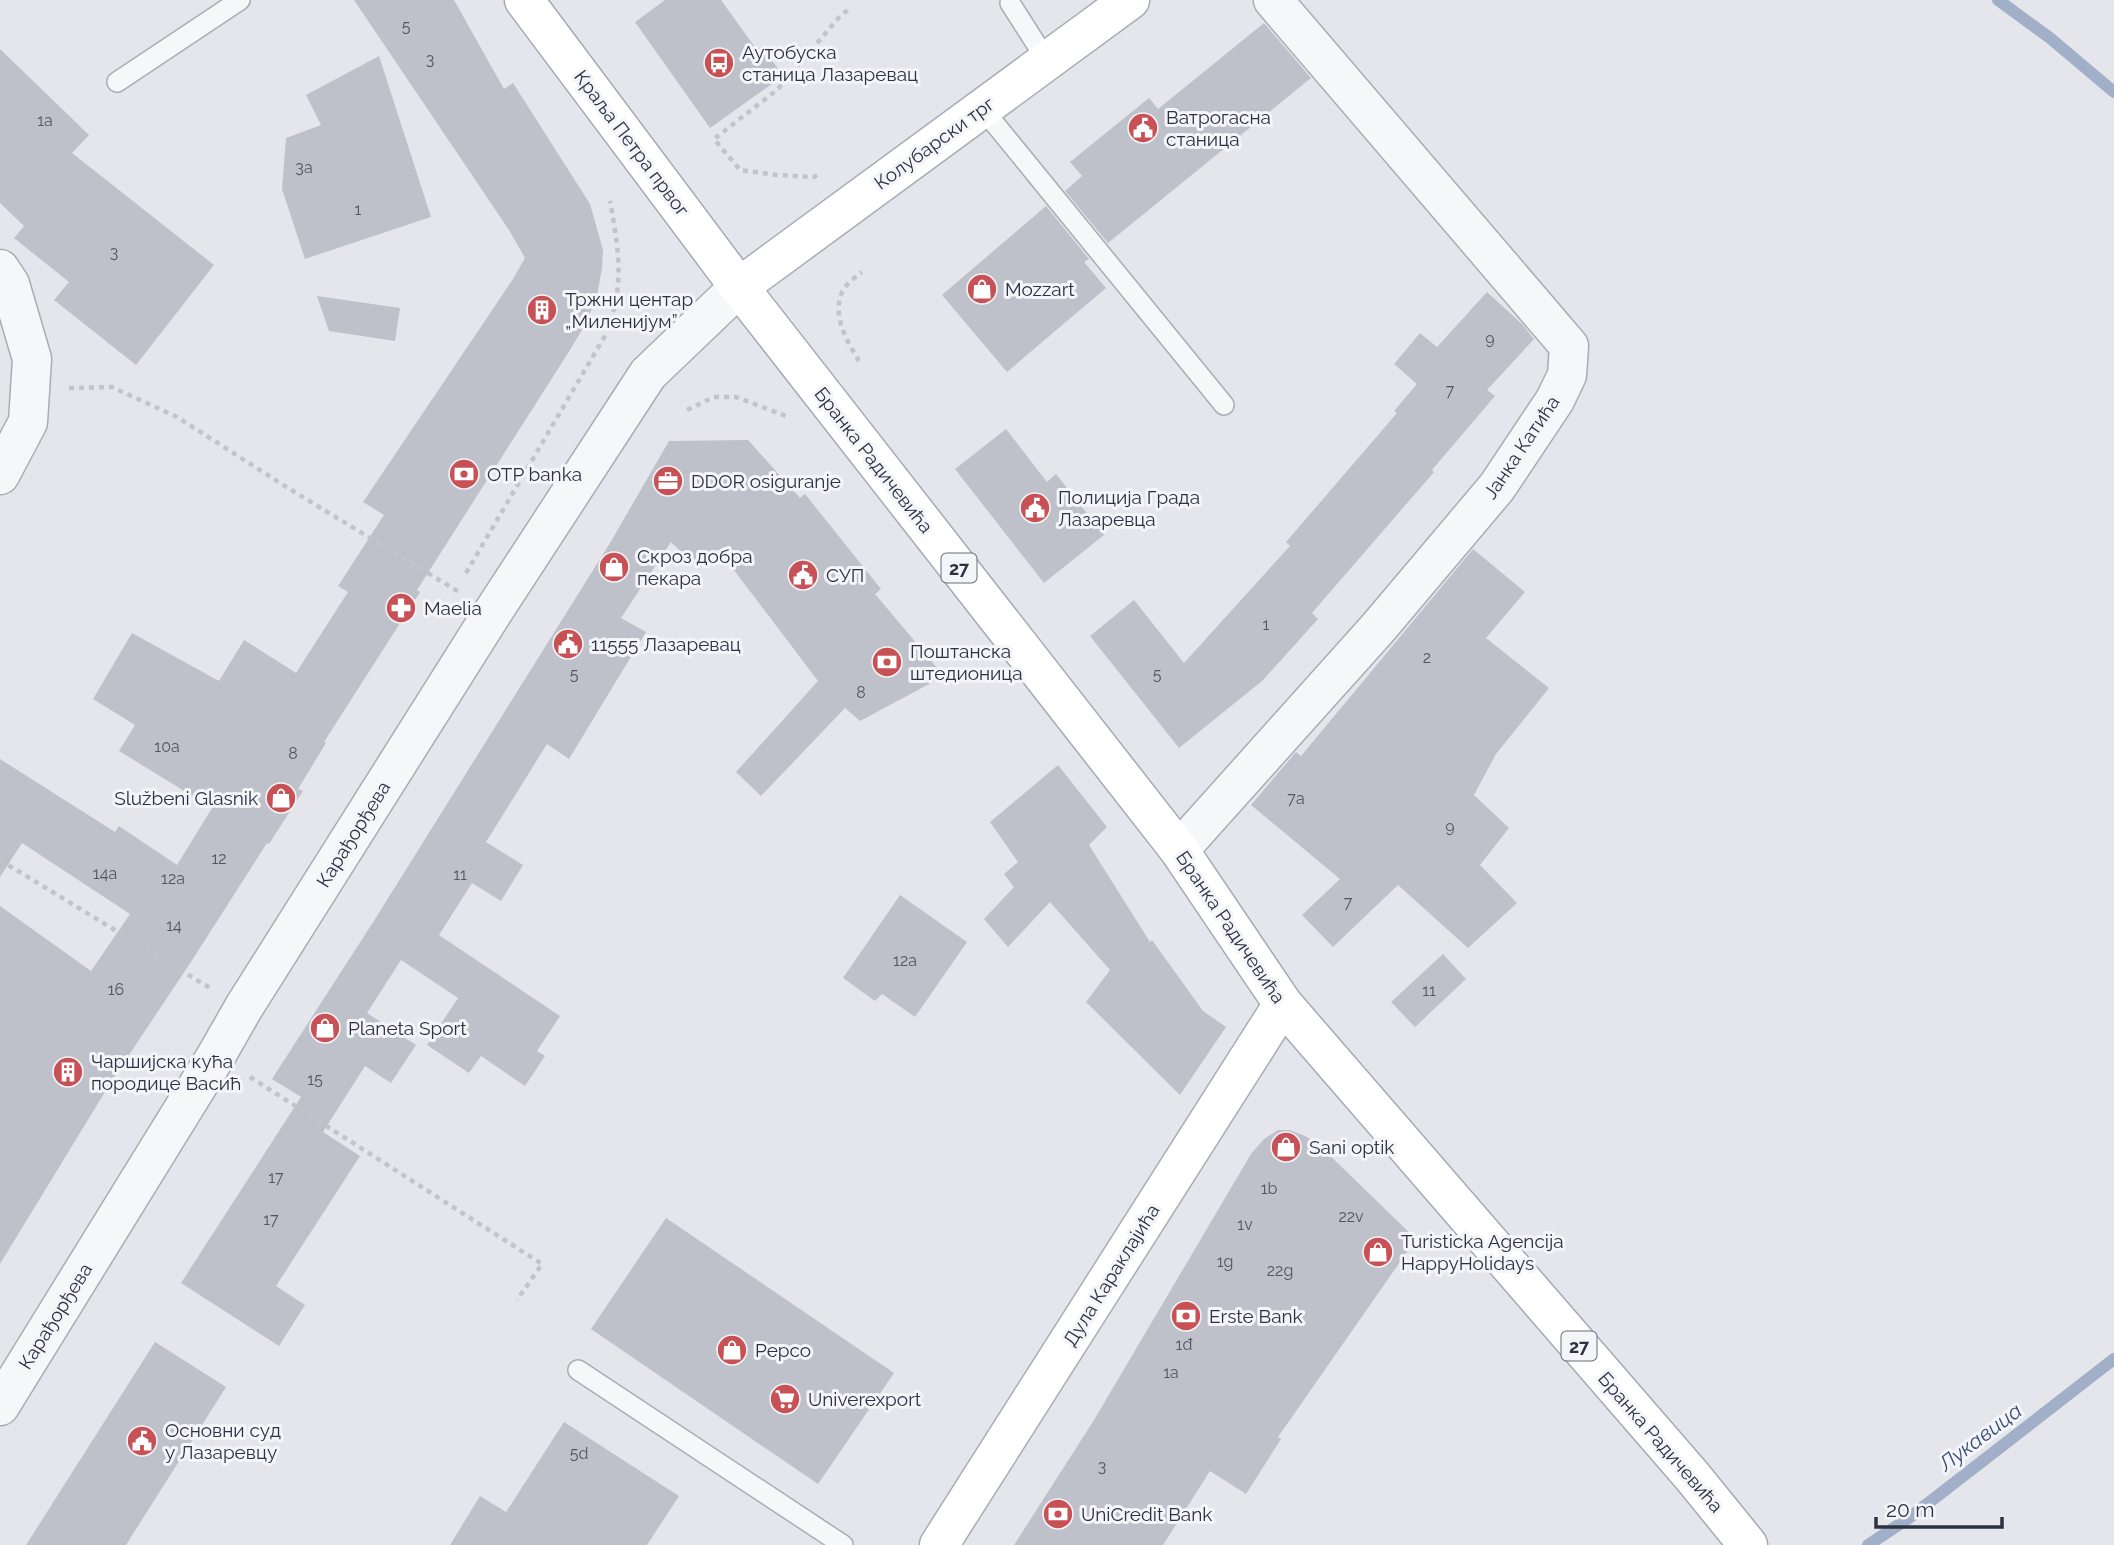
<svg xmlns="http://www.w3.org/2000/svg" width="2114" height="1545" font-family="Raleway,sans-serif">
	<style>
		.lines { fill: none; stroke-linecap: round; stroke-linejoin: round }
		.stream { stroke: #a1b0c8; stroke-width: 12 }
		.building { fill: #bec1ca }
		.lane-casing { stroke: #a9acb5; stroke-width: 22 }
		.street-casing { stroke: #a9acb5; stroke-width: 41 }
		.secondary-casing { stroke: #a9acb5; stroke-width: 41 }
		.primary-casing { stroke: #a4a9b6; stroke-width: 41 }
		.path { stroke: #c1c4c9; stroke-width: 4.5; stroke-dasharray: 5 5; stroke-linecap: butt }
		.lane { stroke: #f6f7f9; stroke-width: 19 }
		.street { stroke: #f6f7f9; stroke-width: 38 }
		.secondary { stroke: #fff; stroke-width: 38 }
		.primary { stroke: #fff; stroke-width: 38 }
		.labels { text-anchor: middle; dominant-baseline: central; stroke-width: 6; stroke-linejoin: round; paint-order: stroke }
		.number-label { font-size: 16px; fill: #505664 }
		.shield { fill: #f3f5f8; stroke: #686c79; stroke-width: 2 }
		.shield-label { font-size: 18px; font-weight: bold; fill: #2c3242 }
		.poi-label { font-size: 19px; fill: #2c3242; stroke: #f3f5f8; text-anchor: start }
		.street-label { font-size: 19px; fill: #2c3242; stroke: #f3f5f8 }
		.water-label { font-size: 21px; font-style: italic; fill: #384c74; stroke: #f3f5f8 }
	</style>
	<rect width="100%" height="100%" fill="#e4e6eb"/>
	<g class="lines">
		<!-- stream -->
		<path class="stream" d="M1998,0l52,38 64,54
			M1868,1545l41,-27 205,-159"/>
	</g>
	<!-- building -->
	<path class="building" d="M354,0h100l50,89 9,-6 77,121 13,46 -1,18 -5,28 -11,27 -16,27 -153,240 3,2 -96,150 2,1 -28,46 5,2 -34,53 -2,-1 -78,122 -78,117 -111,182v-358l91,65 39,-57 -108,-71 -22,34v-118l115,73 4,-6 58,39 35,-57 -93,-57 16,-26 -42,-26 39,-66 87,48 25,-41 52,33 52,-81 -10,-6 46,-71 -21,-13 150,-223 12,-21 -16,-28z
		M665,0h56l36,50 5,-4 21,30 -73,52 -75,-106z
		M1264,23l47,55 -203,165 -43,-52 17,-15 -12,-14 79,-64 9,11z
		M0,49l89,86 -17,18 142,112 -78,100 -82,-65 15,-18 -55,-44 10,-12 -24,-23z
		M379,56l52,161 -126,42 -23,-70 4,-51 35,-13 -15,-30z
		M1046,206l43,53 -5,3 22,26 -99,84 -65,-77z
		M1487,292l35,32 12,15 -47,51 8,6 -63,74 2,2 -122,141 6,6 -56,62 -83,67 -89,-112 44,-36 50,63 106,-117 -4,-4 111,-129 -3,-2 23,-27 -23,-20 26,-31 17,14z
		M317,296l83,12 -5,33 -66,-10z
		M1006,429l41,53 9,-8 48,61 -60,48 -89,-114z
		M748,440l52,58 5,-4 76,95 -6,5 69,82 -84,45 -15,-13 -84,88 -25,-24 82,-91 -100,-132 -19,20 -28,-27 -50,76 25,14 -77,127 -22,-15 -61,98 37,23 -22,36 -29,-18 -33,52 121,81 -23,35 8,5 -20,30 -44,-30 -12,17 -42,-28 31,-47 -57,-38 -34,53 49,32 -25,38 -26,-17 -42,66 37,24 -84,130 29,19 -26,41 -98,-63 120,-186 -29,-18 105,-163 233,-373 59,-102z
		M1473,549l52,43 -39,46 63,50 -53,66 -22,41 35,33 -29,37 37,38 -49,45 -70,-63 -65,62 -31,-32 38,-36 -89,-74 45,-53 5,4z
		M1058,765l49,62 -18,18 61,97 2,-2 51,71 23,16 -46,68 -94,-93 24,-32 -60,-68 -42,45 -24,-28 30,-32 -10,-13 14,-12 -28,-40z
		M900,895l67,47 -52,75 -33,-23 -7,7 -32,-23z
		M1443,954l23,25 -51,48 -24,-25z
		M1278,1130h12l15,6 13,8 98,95 -138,198 3,2 -35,55 -36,-23 -47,74h-149l80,-125 157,-266 13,-15z
		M666,1218l228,155 -76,111 -227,-155z
		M155,1342l71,45 -100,158h-100z
		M564,1422l115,74 -32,49h-197l30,-49 26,16z"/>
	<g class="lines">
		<!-- lane casing -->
		<g class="lane-casing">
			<path id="lane" d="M1010,3l37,58
				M117,82l123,-82
				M982,108l242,297
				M578,1370l265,175"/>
		</g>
		<!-- street casing -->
		<g class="street-casing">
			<path id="street" d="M0,269l10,15 22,75 -4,63 -28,53
				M1179,850l199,-222 119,-141 58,-87 12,-25 2,-29 -296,-346
				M0,1406l216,-350 28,-49 249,-395 155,-238 91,-87"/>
		</g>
		<!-- secondary casing -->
		<g class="secondary-casing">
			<path id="secondary" d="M739,287l391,-287
				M939,1545l344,-541"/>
		</g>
		<!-- primary casing -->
		<g class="primary-casing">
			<path id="primary" d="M524,0l215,287 440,563 104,154 409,472 56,69"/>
		</g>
		<!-- path -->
		<path class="path" d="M817,175l-3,2 -38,-2 -36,-5 -26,-31 63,-49 64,-75 7,-5
			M859,361c-12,-20 -27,-44 -17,-69 4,-8 13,-15 20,-20
			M69,388l43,-1 65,30 111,71 171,104
			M687,410l27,-13h22l50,19
			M466,573l140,-239c19,-48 13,-83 4,-133
			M0,860l210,128
			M250,1077l292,187 -25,36"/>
		<!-- lane -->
		<use href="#lane" class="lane"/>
		<!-- street -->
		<use href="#street" class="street"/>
		<!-- secondary -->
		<use href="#secondary" class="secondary"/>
		<!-- primary -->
		<use href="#primary" class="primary"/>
	</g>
	<!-- icons -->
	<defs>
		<g id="bus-disc" transform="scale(1.575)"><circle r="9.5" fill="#c85155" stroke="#f3f5f8"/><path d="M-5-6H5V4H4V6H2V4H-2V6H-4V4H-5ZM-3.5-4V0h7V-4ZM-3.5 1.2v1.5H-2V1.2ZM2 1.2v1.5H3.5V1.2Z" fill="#fff"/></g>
		<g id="civic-disc" transform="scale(1.575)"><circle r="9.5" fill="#c85155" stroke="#f3f5f8"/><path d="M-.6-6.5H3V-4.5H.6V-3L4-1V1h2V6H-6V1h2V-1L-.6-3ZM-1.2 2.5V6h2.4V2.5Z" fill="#fff"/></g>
		<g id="shop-disc" transform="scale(1.575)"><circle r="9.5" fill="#c85155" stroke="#f3f5f8"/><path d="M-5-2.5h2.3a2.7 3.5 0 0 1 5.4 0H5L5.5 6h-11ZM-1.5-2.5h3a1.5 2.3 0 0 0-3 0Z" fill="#fff"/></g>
		<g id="building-disc" transform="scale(1.575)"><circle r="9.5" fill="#c85155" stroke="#f3f5f8"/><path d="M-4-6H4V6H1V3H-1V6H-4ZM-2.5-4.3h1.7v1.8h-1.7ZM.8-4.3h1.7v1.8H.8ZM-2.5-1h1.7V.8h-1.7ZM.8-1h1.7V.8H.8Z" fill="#fff"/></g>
		<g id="bank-disc" transform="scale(1.575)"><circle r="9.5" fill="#c85155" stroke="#f3f5f8"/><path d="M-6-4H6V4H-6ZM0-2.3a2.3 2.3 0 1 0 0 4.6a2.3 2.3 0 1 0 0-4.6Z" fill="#fff"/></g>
		<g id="office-disc" transform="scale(1.575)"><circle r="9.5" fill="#c85155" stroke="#f3f5f8"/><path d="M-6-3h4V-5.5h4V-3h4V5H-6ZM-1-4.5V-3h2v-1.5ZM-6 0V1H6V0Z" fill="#fff"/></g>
		<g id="pharmacy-disc" transform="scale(1.575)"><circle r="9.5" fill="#c85155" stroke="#f3f5f8"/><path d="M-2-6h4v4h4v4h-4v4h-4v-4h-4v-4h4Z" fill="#fff"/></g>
		<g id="supermarket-disc" transform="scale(1.575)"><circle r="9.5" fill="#c85155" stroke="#f3f5f8"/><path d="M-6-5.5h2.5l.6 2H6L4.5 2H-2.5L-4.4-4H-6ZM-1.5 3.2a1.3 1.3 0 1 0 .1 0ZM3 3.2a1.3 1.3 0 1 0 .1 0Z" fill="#fff"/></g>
	</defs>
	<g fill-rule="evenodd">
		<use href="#bus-disc" x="719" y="63"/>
		<use href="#civic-disc" x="1143" y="128"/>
		<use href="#shop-disc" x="982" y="289"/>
		<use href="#building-disc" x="542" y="310"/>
		<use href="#bank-disc" x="464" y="474"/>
		<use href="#office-disc" x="668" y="481"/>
		<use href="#civic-disc" x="1035" y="508"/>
		<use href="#shop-disc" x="614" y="567"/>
		<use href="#civic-disc" x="803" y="575"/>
		<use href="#pharmacy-disc" x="401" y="608"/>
		<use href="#civic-disc" x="568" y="644"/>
		<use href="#bank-disc" x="887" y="662"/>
		<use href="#shop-disc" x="281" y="798"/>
		<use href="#shop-disc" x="325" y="1028"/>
		<use href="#building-disc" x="68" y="1072"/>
		<use href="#shop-disc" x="1286" y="1147"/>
		<use href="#shop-disc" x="1378" y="1252"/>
		<use href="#bank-disc" x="1186" y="1316"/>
		<use href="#shop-disc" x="732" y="1350"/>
		<use href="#supermarket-disc" x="785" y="1399"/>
		<use href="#civic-disc" x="142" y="1441"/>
		<use href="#bank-disc" x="1058" y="1514"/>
	</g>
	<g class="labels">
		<!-- number labels -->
		<g class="number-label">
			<text x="406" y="26">5</text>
			<text x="430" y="59">3</text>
			<text x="45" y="120">1a</text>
			<text x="304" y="167">3a</text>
			<text x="358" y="209">1</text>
			<text x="114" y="252">3</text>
			<text x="1490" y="338">9</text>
			<text x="1450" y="390">7</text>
			<text x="1266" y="624">1</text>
			<text x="1427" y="657">2</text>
			<text x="574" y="674">5</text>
			<text x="1157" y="674">5</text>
			<text x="861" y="692">8</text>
			<text x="167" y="746">10a</text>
			<text x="293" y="753">8</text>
			<text x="1296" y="798">7a</text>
			<text x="1450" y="826">9</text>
			<text x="219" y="858">12</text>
			<text x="105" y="873">14a</text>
			<text x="460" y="874">11</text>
			<text x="173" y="878">12a</text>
			<text x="1348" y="902">7</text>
			<text x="174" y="925">14</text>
			<text x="905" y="960">12a</text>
			<text x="116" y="989">16</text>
			<text x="1429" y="990">11</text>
			<text x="315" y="1079">15</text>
			<text x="276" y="1177">17</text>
			<text x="1269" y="1188">1b</text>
			<text x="1351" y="1216">22v</text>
			<text x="271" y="1219">17</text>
			<text x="1245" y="1224">1v</text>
			<text x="1225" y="1261">1g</text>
			<text x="1280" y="1270">22g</text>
			<text x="1184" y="1344">1đ</text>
			<text x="1171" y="1372">1a</text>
			<text x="579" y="1453">5d</text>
			<text x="1102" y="1466">3</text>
		</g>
		<!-- shield labels -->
		<g class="shield">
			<rect x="941.5" y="553.5" width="35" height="29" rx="5"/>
			<rect x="1561.5" y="1331.5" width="35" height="29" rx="5"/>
		</g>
		<g class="shield-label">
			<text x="959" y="568">27</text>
			<text x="1579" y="1346">27</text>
		</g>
		<!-- poi labels -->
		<g class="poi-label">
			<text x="742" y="52">Аутобуска<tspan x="742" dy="22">станица Лазаревац</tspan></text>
			<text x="1166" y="117">Ватрогасна<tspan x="1166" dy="22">станица</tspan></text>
			<text x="1005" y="289">Mozzart</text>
			<text x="565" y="299">Тржни центар<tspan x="565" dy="22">„Миленијум”</tspan></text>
			<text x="487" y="474">OTP banka</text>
			<text x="691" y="481">DDOR osiguranje</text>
			<text x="1058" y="497">Полиција Града<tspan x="1058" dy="22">Лазаревца</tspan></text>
			<text x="637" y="556">Скроз добра<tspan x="637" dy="22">пекара</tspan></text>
			<text x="826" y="575">СУП</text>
			<text x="424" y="608">Maelia</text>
			<text x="591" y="644">11555 Лазаревац</text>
			<text x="910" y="651">Поштанска<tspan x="910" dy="22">штедионица</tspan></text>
			<text x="258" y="798" text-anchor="end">Službeni Glasnik</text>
			<text x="348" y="1028">Planeta Sport</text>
			<text x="91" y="1061">Чаршијска кућа<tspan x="91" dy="22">породице Васић</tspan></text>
			<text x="1309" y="1147">Sani optik</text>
			<text x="1401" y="1241">Turisticka Agencija<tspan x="1401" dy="22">HappyHolidays</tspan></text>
			<text x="1209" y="1316">Erste Bank</text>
			<text x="755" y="1350">Pepco</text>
			<text x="808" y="1399">Univerexport</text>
			<text x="165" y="1430">Основни суд<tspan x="165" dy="22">у Лазаревцу</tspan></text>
			<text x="1081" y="1514">UniCredit Bank</text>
		</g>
		<!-- street labels -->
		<g class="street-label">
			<text transform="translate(632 143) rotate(53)">Краља Петра првог</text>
			<text transform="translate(934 143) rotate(-36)">Колубарски трг</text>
			<text transform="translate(1521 447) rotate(-56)">Јанка Катића</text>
			<text transform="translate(874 460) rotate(52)">Бранка Радичевића</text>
			<text transform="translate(353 834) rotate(-58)">Карађорђева</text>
			<text transform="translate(1231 927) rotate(56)">Бранка Радичевића</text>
			<text transform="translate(1111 1275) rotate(-58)">Дула Караклајића</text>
			<text transform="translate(55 1316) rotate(-58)">Карађорђева</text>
			<text transform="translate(1661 1442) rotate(49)">Бранка Радичевића</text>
		</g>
		<!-- water labels -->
		<g class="water-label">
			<text transform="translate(1980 1437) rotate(-37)">Лукавица</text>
		</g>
	</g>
	<!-- scale -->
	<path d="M1876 1517v10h126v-10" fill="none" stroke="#2c3242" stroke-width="3.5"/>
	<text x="1886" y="1517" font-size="21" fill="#2c3242" stroke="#f3f5f8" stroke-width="5" paint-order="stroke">20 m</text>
</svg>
